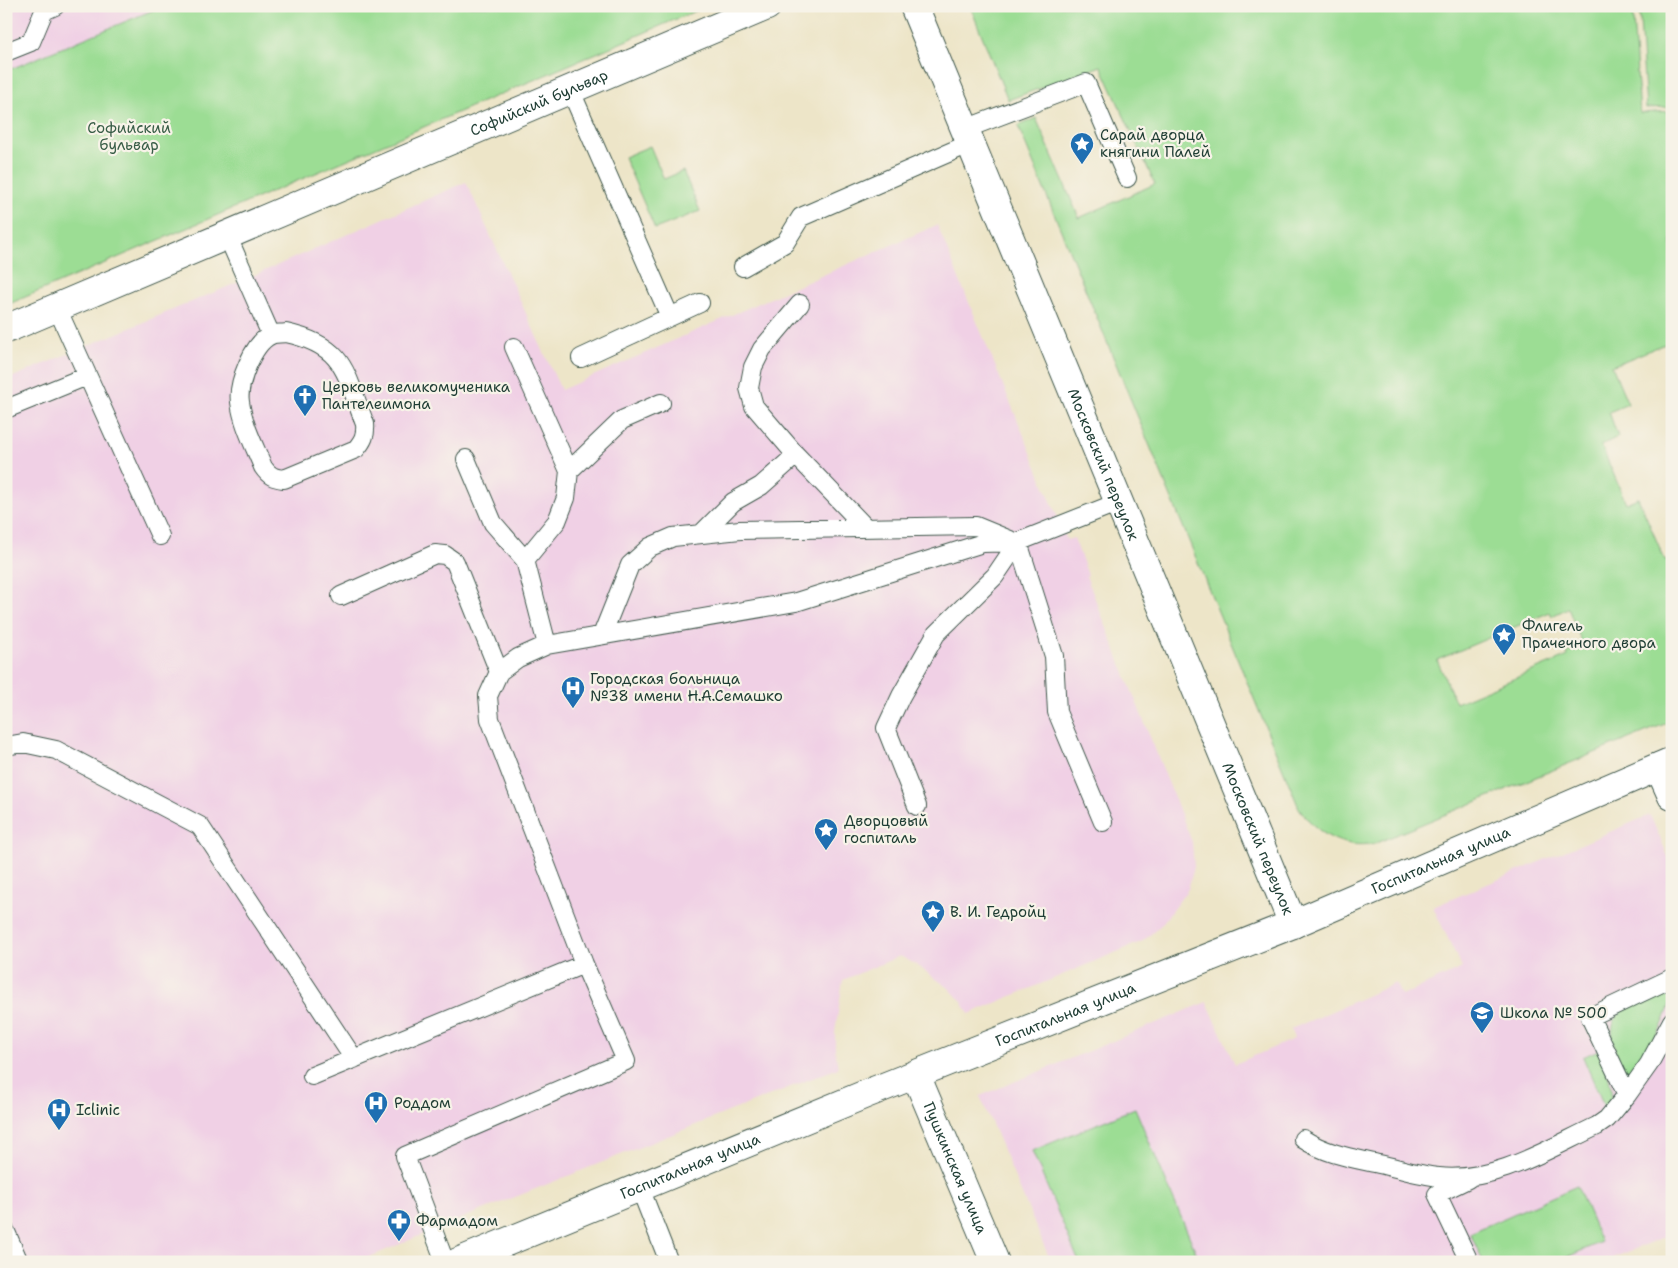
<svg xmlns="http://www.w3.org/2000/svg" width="1678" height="1268" font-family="'Shantell Sans',sans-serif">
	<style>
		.built { fill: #f0d0e5 }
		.green { fill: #9cdd94; stroke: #5e8d64; fill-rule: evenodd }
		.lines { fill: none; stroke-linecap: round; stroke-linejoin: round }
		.service-casing { stroke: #3e564a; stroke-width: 20 }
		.minor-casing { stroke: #3e564a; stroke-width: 30 }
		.tertiary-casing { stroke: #3e564a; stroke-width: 30 }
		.secondary-casing { stroke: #3e564a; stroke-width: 30 }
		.service { stroke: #fff; stroke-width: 18 }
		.minor { stroke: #fff; stroke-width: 28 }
		.tertiary { stroke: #fff; stroke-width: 28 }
		.secondary { stroke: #fff; stroke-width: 28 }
		.labels { text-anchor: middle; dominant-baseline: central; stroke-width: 4.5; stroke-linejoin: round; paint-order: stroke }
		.street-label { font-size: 15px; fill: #1f3d34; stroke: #f7f3e8 }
		.park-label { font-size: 15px; fill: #385d47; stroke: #f7f3e8 }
		.poi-label { font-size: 15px; fill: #1f3d34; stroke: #f7f3e8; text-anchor: start }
	</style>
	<rect width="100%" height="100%" fill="#f7f3e8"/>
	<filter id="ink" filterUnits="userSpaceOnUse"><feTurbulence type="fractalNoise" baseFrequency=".02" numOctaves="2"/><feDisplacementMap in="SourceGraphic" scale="10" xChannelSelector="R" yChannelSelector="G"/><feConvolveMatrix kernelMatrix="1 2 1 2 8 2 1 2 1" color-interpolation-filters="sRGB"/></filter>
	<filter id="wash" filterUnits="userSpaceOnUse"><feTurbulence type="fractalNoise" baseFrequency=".0096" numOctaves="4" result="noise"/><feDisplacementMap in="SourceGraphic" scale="20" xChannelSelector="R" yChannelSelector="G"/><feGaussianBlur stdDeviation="1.12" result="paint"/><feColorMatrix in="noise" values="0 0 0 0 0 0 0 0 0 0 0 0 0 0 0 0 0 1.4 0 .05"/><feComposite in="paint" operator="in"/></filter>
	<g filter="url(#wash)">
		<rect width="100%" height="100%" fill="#ede5c8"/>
		<!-- built -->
		<path class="built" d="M6,6h157l-157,65z
			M466,182l95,208 376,-165 130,315 7,-2 14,37 -2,1 106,266 2,25 -6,22 -27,36 -18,16 -174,73 -7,-12 -13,-14 -34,-24 -15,-8 -57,24 -8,52v18l3,18 -405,162 -75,32h-352v-882l240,-101z
			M1650,815l22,51v368l-69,28h-552l-71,-166 227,-94 28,62 59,-25 -3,-10 105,-46 5,13 61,-28 -29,-61z"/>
		<!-- green -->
		<path class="green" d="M163,6h544l-698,298 -3,-5v-228z
			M970,6h662l8,107 32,-2v230l-60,25 16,38 -19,8 9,25 -17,8 25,58 12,-5 27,62 7,-2v163l-296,122c-34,7 -59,-9 -77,-35l-281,-682 18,-8 43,100 76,-34 -54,-118 -93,34zM1568,608l15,38 -16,7 1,3 -112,47 -19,-43 113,-48 2,4z
			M1639,6h33v101l-26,1z
			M650,146l14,33 19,-8 17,40 -45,18 -31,-72z
			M1672,986c0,31 -24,69 -45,92 -9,-18 -26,-51 -4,-68 10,-8 36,-18 49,-24z
			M1598,1050c7,20 20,39 9,59l-3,-3 -21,-49z
			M1135,1108l65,154h-121l-47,-111z
			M1577,1186l24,56 -45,20h-73l-13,-29z"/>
	</g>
	<g filter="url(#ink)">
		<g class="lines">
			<!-- service casing -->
			<g class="service-casing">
				<path id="service" d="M6,52l25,-10 13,-31 11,-5
					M570,89l100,228
					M965,129l121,-46 41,95
					M227,235l44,100
					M743,267l42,-24 16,-26 170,-74
					M800,304l-38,45 -9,18 -4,21 5,18 42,49 70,73
					M57,308l103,228
					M286,333c60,13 59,40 79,91 1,11 -2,17 -9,25l-72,30c-10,-1 -15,-3 -21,-12 -8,-20 -20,-42 -23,-65 -3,-18 13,-59 31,-67 4,-2 10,-1 15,-2z
					M514,347l55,124
					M581,358l119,-55
					M6,409l81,-33
					M466,459l27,64 32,37
					M701,534l32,-32 28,-16 35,-31
					M1018,542l36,114 3,56 46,110
					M341,596l94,-42 10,1 10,7 44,110
					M602,635l28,-70 20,-18 23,-10 67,-7 236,-4 34,14
					M547,645l-22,-85 32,-39 9,-23 3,-27 53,-51 39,-17
					M6,746l17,-3 33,7 144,76 154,233
					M917,806l-31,-78 15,-32 35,-62 59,-58 23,-34
					M1672,978l-82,39 37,78 22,-31 23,-43
					M312,1076l272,-112
					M1303,1139c23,15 49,19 76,25 19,4 40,11 60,13 56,6 109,-28 158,-51l10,-7 20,-24
					M640,1188l29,74
					M6,1232l13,30
					M1467,1257l-30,-63 31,-15
					M445,1262l-40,-106 221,-95 -42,-97 -94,-245 -2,-23 11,-24 19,-14 29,-13 249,-43 187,-59 35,-1 101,-40"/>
			</g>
			<!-- minor casing -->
			<g class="minor-casing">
				<g id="minor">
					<path id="s1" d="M916,1075l79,187"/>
				</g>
			</g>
			<!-- tertiary casing -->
			<g class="tertiary-casing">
				<g id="tertiary">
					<path id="s2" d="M458,1262l408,-168 427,-170"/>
				</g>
			</g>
			<!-- secondary casing -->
			<g class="secondary-casing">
				<g id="secondary">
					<path id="s3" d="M914,6l379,918 379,-163"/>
					<path id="s4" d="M6,329l761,-323"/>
					<path d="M1659,767l13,29"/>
				</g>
			</g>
			<!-- service -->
			<use href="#service" class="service"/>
			<!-- minor -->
			<use href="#minor" class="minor"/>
			<!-- tertiary -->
			<use href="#tertiary" class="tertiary"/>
			<!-- secondary -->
			<use href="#secondary" class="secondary"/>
		</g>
	</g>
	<!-- icons -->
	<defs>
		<g id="sight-pin" transform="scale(1.25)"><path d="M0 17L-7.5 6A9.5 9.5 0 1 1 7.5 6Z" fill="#1f6fb2" stroke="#f7f3e8"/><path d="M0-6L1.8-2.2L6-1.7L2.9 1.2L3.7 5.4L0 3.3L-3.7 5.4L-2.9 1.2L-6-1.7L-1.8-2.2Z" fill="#fff"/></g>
		<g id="church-pin" transform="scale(1.25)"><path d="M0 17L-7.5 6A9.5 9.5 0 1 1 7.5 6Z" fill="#1f6fb2" stroke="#f7f3e8"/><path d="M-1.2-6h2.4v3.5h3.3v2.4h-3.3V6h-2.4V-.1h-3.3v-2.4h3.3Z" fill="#fff"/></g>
		<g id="hospital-pin" transform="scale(1.25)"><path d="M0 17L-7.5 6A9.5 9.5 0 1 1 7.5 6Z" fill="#1f6fb2" stroke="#f7f3e8"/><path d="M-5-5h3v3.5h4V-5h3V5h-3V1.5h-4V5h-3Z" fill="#fff"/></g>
		<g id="school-pin" transform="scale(1.25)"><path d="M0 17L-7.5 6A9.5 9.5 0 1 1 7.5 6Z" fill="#1f6fb2" stroke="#f7f3e8"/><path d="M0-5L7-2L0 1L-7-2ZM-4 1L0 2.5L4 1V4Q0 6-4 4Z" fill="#fff"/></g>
		<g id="pharmacy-pin" transform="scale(1.25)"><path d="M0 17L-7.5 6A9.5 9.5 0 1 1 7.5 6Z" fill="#1f6fb2" stroke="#f7f3e8"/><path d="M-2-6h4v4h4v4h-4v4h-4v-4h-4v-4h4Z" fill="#fff"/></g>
	</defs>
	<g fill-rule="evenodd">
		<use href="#sight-pin" x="1082" y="144"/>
		<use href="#church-pin" x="305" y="396"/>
		<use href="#sight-pin" x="1504" y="635"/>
		<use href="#hospital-pin" x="573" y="688"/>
		<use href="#sight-pin" x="826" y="830"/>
		<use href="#sight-pin" x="933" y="912"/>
		<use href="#school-pin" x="1482" y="1013"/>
		<use href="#hospital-pin" x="376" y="1103"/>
		<use href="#hospital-pin" x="59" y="1110"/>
		<use href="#pharmacy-pin" x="399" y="1221"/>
	</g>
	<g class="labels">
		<!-- street labels -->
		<g class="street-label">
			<text stroke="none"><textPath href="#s4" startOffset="579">Софийский бульвар</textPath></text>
			<text stroke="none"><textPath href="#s3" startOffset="496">Московский переулок</textPath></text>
			<text stroke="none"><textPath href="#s3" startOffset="901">Московский переулок</textPath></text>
			<text stroke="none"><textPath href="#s3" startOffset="1154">Госпитальная улица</textPath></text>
			<text stroke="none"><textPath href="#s2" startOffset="656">Госпитальная улица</textPath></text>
			<text stroke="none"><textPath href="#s2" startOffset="251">Госпитальная улица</textPath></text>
			<text stroke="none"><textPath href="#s1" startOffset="101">Пушкинская улица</textPath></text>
		</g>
		<!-- park labels -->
		<g class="park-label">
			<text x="129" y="128">Софийский<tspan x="129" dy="17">бульвар</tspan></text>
		</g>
		<!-- poi labels -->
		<g class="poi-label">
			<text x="1100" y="135">Сарай дворца<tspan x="1100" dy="17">княгини Палей</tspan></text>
			<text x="322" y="387">Церковь великомученика<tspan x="322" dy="17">Пантелеимона</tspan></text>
			<text x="1522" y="626">Флигель<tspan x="1522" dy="17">Прачечного двора</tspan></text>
			<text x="590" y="679">Городская больница<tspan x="590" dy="17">№38 имени Н.А.Семашко</tspan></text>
			<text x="844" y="821">Дворцовый<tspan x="844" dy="17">госпиталь</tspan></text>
			<text x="950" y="912">В. И. Гедройц</text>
			<text x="1500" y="1013">Школа № 500</text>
			<text x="394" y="1103">Роддом</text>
			<text x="76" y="1110">Iclinic</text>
			<text x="416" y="1221">Фармадом</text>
		</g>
	</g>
	<!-- margin -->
	<rect width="1678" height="1268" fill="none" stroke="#f7f3e8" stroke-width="25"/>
</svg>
